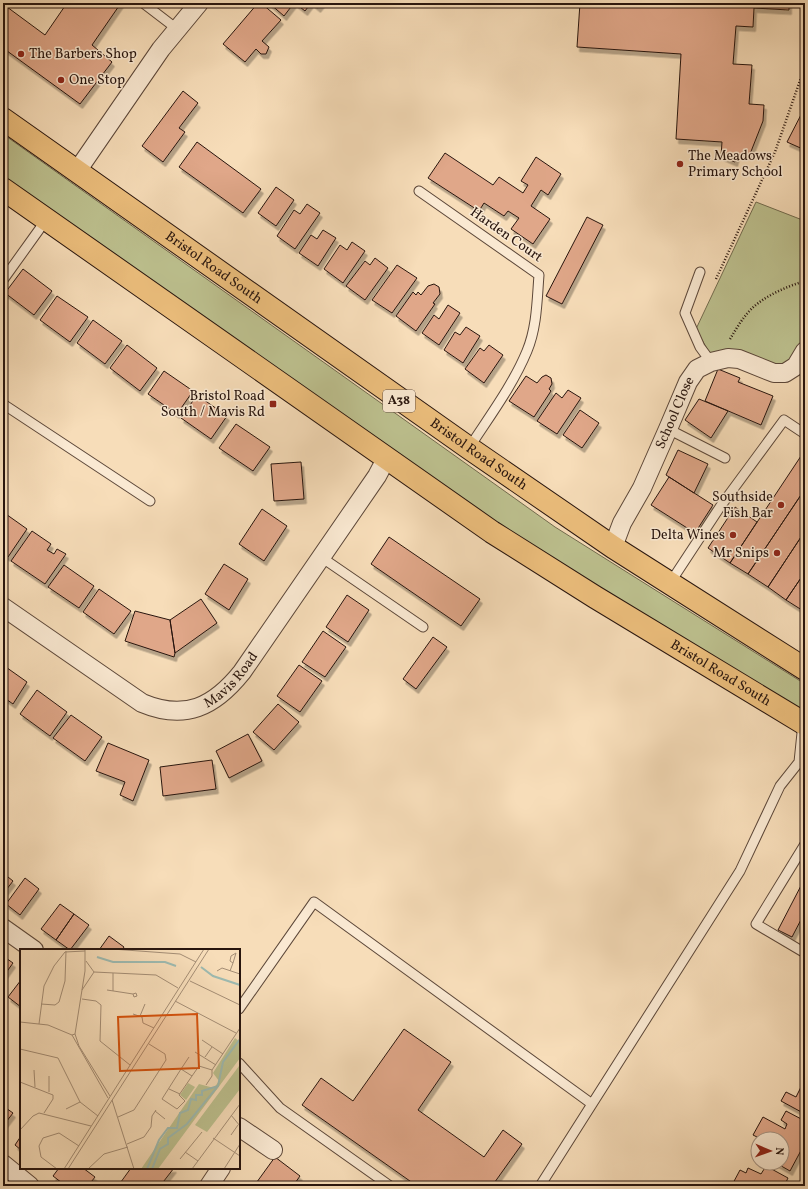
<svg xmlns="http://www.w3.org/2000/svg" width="808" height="1189" font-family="Vollkorn,serif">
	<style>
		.green { fill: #bdc18f; stroke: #726b4e }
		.building { fill: #e0a789; stroke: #28150e; filter: url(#shadow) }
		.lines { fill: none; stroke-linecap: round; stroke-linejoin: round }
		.service-casing { stroke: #5c4739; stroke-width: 11 }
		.minor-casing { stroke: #5c4739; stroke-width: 20 }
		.trunk-casing { stroke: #28150e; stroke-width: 24 }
		.path { stroke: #28150e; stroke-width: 2.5; stroke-dasharray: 1 2; stroke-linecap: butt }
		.service { stroke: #fae9d2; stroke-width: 9 }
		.minor { stroke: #fae9d2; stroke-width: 18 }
		.trunk { stroke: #ecbe7c; stroke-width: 22 }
		.poi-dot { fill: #8f2418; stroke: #fae9d2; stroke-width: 1.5 }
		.labels { text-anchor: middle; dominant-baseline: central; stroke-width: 3; stroke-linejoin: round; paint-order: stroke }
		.shield { fill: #fae9d2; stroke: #675549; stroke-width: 1 }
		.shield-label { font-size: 13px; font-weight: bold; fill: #28150e }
		.poi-label { font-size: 14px; fill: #28150e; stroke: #fae9d2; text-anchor: end }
		.street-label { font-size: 14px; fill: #28150e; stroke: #fae9d2 }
		.inset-river { fill: none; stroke: #9dbbb2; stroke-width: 2 }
		.inset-road { fill: none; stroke: #a48d75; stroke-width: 1 }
		.view { fill: #d5520c; fill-opacity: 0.15; stroke: #d5520c; stroke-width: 2 }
		.inset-edge { fill: none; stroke: #28150e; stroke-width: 2 }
	</style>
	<defs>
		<filter id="shadow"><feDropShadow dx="2.5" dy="4.5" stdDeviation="0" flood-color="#0004"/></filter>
	</defs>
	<rect width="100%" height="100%" fill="#f7ddb9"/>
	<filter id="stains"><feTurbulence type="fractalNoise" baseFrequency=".005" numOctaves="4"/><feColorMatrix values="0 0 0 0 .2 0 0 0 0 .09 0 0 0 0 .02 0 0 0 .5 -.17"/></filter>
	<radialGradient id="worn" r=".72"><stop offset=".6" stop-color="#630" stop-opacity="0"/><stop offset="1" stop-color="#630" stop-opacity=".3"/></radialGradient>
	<!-- green -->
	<path class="green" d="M3,134l552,393 250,157v31l-291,-178 -511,-359z
		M756,202l49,19v128l-20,22 -74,-15 -15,-27z"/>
	<!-- building -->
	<path class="building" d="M67,3h54l-29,42 20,17 -32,42 -77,-56v-44l42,31z
		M258,3h3l20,17 -19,21 7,6 -3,7h-5l-5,-5 -11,13 -22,-18z
		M269,3h25l-10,13z
		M295,3h16l-6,8z
		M312,3h10l-4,5z
		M580,3h209v7l-35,-2 -1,19 -17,-1 -3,38 19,1 -3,39 15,1 -1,16 -13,33 -13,1 -2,7 -14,-6 1,-14 -46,-3 5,-85 -104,-7z
		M183,91l15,12 -19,25 6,4 -22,30 -21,-16z
		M805,107v43l-18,-8z
		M197,142l64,47 -18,24 -64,-46z
		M445,153l48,32 6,-8 24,16 5,-8 -7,-4 15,-24 25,17 -13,21 -7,-5 -10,16 19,13 -17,25 -22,-15 8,-11 -11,-7 -4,5 -20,-13 -5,8 -51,-33z
		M276,187l18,13 -18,26 -18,-13z
		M307,204l13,9 -25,36 -18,-13 17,-26 6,4z
		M587,217l16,8 -41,79 -16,-8z
		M323,230l13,8 -18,28 -19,-13 12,-18 6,4z
		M352,242l13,9 -22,32 -19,-14 16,-24 7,5z
		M375,258l13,10 -23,32 -19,-14 19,-25 5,4z
		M397,265l20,13 -25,35 -20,-13z
		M23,269l29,22 -18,24 -29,-22z
		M434,284l5,3 1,7 -7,9 2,1 -19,27 -20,-15 17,-24 3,3 2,-3 3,3 7,-9z
		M57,296l31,21 -18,25 -30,-22z
		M448,305l12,8 -21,32 -17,-12 12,-18 5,4z
		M93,320l29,21 -17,23 -28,-21z
		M466,327l14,9 -17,27 -19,-13 11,-18 5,3z
		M127,345l30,23 -17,23 -30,-23z
		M489,345l14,10 -19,28 -19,-14 15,-21 4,3z
		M718,369l22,9 -2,4 35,14 -12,29 -56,-24z
		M164,371l29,20 -16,23 -29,-20z
		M546,375l5,3 1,6 -3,5 2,2 -17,26 -25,-16 17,-25 11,7 5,-6z
		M568,390l13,8 -24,36 -20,-13 19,-28 6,5z
		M197,395l30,21 -16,23 -30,-21z
		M699,399l29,12 -17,27 -26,-18z
		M580,410l19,13 -17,25 -19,-13z
		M236,424l34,23 -17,24 -34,-23z
		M678,450l30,14 -14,29 -28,-18z
		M803,453l2,1v35l-57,85 -18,-11z
		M301,462l3,37 -30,2 -3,-37z
		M669,477l44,28 -18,28 -44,-28z
		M805,489v42l-37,56 -20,-13z
		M735,507l22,15 -27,41 -22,-15z
		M262,509l25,17 -23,35 -25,-17z
		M3,512l24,17 -19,28 -5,-3z
		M32,531l19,13 -4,6 7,4 3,-5 9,5 -21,30 -34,-23z
		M805,531v41l-19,28 -18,-13z
		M389,537l91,62 -19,27 -90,-62z
		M224,564l24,15 -19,31 -24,-16z
		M64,565l30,21 -15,22 -31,-21z
		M805,572v40l-19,-12z
		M99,589l32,22 -17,23 -31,-22z
		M347,595l22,15 -21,32 -22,-15z
		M201,599l16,24 -42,30 -5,-33z
		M135,611l35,9 5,33 -1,4 -49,-16z
		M323,631l23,16 -21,30 -23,-15z
		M433,637l14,10 -31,42 -13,-10z
		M3,665l24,17 -14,22 -10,-7z
		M299,665l23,16 -22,31 -23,-16z
		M37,690l30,22 -17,24 -30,-22z
		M278,704l21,18 -25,28 -21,-18z
		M71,715l31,22 -17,24 -32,-23z
		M248,734l14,27 -33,17 -13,-27z
		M108,743l41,17 -16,41 -13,-6 5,-13 -29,-11z
		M212,760l4,29 -53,7 -3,-29z
		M3,873l10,8 -10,13z
		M25,878l14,11 -19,26 -14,-11z
		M805,878v34l-13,25 -14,-7z
		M60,904l14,10 -18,26 -15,-11z
		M74,914l15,11 -19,25 -14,-10z
		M109,936l15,11 -2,3h-23z
		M3,956l10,7 -10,14z
		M21,980v27l-13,-10z
		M404,1029l47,33 -33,48 66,47 19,-27 19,14 -30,42h-75l-115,-81 19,-27 32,23z
		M805,1079v35l-24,-13 5,-9 10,5z
		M3,1106l10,7 -10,13z
		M786,1111l19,10v22l-15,28 -14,-8h6v-24h-21l-8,-4 10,-18 22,12 2,-5 -6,-4z
		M21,1136v14l-6,-5z
		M275,1157l25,19 -7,10h-39z
		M766,1166l22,12 -4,8 -52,-1 8,-15 6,3 2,-5 13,6z
		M59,1168h24l12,9 -7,9h-22l-13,-10z
		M131,1168h43l-14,18h-42z"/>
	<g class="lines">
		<!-- service casing -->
		<g class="service-casing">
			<path id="service" d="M143,3l34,26
				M419,191l120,84c-2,25 -2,52 -12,76 -14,34 -38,66 -58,97
				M700,272l-15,41 15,34 11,15
				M3,280l43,-60
				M3,404l147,97
				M668,429l57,29
				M321,557l102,70
				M670,583l50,-76 64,-87 21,14
				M805,844l-49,80 49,29
				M239,1009l75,-107 278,202
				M239,1063l41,45 110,78
				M540,1186l200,-315 40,-85 19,-24 4,-39"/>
		</g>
		<!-- minor casing -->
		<g class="minor-casing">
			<g id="minor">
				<path d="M77,171l84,-122 38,-46"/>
				<path id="s1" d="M613,547l9,-24 20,-35 26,-59 20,-47 9,-13 14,-7 17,-4 11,1 35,14h11l11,-7 9,-15"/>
				<path id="s2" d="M3,607l139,96c43,18 72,4 100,-31l135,-196 9,-17"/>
				<path d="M3,928l31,22"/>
				<path d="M239,1127l34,23"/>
				<path d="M3,1164l27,22"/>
				<path d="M209,1186l12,-18"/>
			</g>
		</g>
		<!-- trunk casing -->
		<g class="trunk-casing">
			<g id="trunk">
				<path id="s3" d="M3,119l466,329 144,99 192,122"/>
				<path id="s4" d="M3,189l489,343 103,65 210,127"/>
			</g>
		</g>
		<!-- path -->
		<path class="path" d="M716,279l59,-127 28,-80 2,-14
			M730,339c5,-8 10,-17 16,-24 13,-17 39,-28 59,-34"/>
		<!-- service -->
		<use href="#service" class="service"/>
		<!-- minor -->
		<use href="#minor" class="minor"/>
		<!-- trunk -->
		<use href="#trunk" class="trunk"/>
	</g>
	<!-- markers -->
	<g class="poi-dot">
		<circle cx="21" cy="54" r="4"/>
		<circle cx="61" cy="80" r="4"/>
		<circle cx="680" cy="164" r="4"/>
		<rect x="269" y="400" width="8" height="8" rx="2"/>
		<circle cx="781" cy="505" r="4"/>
		<circle cx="733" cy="535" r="4"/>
		<circle cx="777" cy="553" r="4"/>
	</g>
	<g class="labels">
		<!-- shield labels -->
		<rect class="shield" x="383" y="390" width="32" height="22" rx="3"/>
		<g class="shield-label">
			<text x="399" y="401">A38</text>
		</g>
		<!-- poi labels -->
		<g class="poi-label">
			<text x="29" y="54" text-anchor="start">The Barbers Shop</text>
			<text x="69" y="80" text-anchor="start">One Stop</text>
			<text x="688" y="156" text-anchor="start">The Meadows<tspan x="688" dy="16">Primary School</tspan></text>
			<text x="265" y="396">Bristol Road<tspan x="265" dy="16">South / Mavis Rd</tspan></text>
			<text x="773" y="497">Southside<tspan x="773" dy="16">Fish Bar</tspan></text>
			<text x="725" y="535">Delta Wines</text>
			<text x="769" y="553">Mr Snips</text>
		</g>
		<!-- street labels -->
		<g class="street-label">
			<text transform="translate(506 235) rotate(35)">Harden Court</text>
			<text stroke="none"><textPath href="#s3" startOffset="258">Bristol Road South</textPath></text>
			<text stroke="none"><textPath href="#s1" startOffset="148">School Close</textPath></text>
			<text stroke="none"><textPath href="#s3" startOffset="582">Bristol Road South</textPath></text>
			<text stroke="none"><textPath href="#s4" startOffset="866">Bristol Road South</textPath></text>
			<text stroke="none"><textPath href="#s2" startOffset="270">Mavis Road</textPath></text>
		</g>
	</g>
	<!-- overview -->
	<g transform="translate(20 949)">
		<rect width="220" height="220" fill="#f7ddb9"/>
		<path d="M215,89l5,4v16l-82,111h-17l58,-85 15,4 5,-7 -6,-8zM219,117l1,23 -33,43 -12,-7zM168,134l7,4 -9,13 -6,-5z" fill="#bdc18f"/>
		<path class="inset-river" d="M77,8l16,5h52l11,4M181,18l12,9 27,9M127,220l12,-29 9,-12h9l3,-15 8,-3 3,-11 5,1v-5h6v-4l16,-5M132,220l8,-20 8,-5v-6l19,-14 31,-38 5,-24 17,-23"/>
		<path class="inset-road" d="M92,0l68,5 16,8M197,22l5,-3 18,6M210,22l3,-8 3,-10 -5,3 -1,5 3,2M74,23l62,3 22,13M170,32l50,24M62,41l12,-18 -8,-11M87,41l26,4M93,42v-18M116,44l1,3 -3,1 -1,-3zM62,50l14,2 5,4 -1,36 30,24M155,52l61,32M21,55l14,1 4,-3 6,-21 1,-30M113,65l9,3 1,6 11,5M120,67l5,-12M0,73l28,3 24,10 3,-1 4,12 31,50M19,75l5,-38 10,-20 11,-14 20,-1M55,85l10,-63v-22M52,86l36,63M182,91l21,14M0,100l38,9 22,44 18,14M175,103l21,13M169,108l-8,12 11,7 7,-10 13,4M185,108l7,-10M161,120l-19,30 15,10 8,-8 -6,-6 13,-19M14,121l1,17M0,133l33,13v4l-9,14M186,136l6,-9v-6l28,-42M149,140l11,5M29,143v-16M92,151l22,69M46,160l14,-7M135,162l10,8M211,166l9,11M98,168l16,-7 32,-50 -1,-6 -16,-10M0,181l13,-14 6,-3 52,13M211,186l7,-10M193,189l27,18M107,195l17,-7 7,-10 1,-11 4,-6M165,203l13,9M160,210l22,-27M37,220l-16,-12 -2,-11 4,-8 16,-5 20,13M44,220l140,-220M48,220l141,-220M68,220l16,-15 24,-7M172,220l48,-65M204,220l16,-25"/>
		<path class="view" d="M177,65l2,54 -79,3 -2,-54z"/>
		<rect width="220" height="220" class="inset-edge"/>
	</g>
	<!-- margin -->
	<rect width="808" height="1189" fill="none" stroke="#f7ddb9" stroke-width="16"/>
	<rect x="4" y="4" width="800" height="1181" fill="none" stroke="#28150e" stroke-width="2"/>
	<rect x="8" y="8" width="792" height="1173" fill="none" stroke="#28150e"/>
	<!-- north arrow -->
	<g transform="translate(770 1151) rotate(92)"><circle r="19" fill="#fae9d2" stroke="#a69484"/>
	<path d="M0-3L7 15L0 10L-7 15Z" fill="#8f2418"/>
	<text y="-6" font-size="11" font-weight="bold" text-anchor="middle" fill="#28150e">N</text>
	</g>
	<rect width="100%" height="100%" filter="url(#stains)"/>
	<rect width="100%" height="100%" fill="url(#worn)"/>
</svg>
